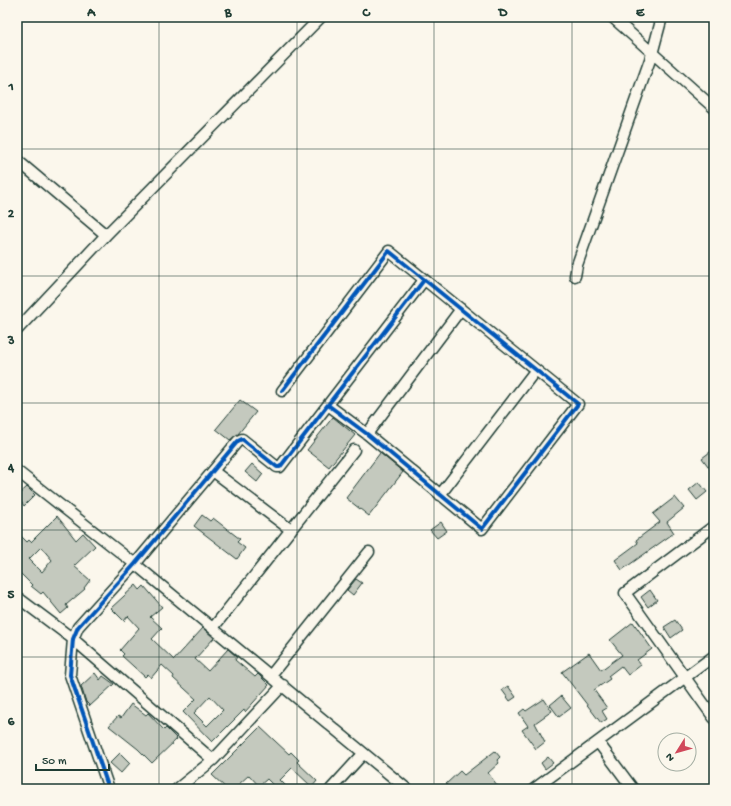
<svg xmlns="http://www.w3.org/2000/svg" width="731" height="806" font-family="'Gochi Hand',sans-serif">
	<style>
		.building { fill: #c4c9be; stroke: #1f3d34; fill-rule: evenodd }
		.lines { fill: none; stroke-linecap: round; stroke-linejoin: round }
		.street-casing { stroke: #1f3d34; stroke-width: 13 }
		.street { stroke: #fbf7ec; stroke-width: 10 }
		.cycleway-casing { stroke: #fbf7ec; stroke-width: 6 }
		.cycleway { stroke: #0057b8; stroke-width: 4 }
		.grid { fill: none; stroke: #1f3d34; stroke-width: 1; stroke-opacity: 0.55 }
		.neatline { fill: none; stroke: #1f3d34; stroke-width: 1.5 }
		.grid-label { font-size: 13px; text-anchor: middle; font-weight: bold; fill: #1f3d34 }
	</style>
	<rect width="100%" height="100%" fill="#fbf7ec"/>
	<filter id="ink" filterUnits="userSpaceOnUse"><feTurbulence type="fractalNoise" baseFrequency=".025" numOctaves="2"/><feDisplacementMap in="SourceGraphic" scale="8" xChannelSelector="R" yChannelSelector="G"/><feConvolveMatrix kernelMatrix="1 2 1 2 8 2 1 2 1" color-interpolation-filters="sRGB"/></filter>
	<g filter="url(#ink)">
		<!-- building -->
		<path class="building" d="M240,400l16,12 -18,22 -8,6 -14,-11z
			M333,417l22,18 -26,32 -22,-17z
			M714,449v25l-12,-16z
			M380,453l23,19 -34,44 -23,-18z
			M252,464l11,10 -6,8 -12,-10z
			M699,482l8,10 -10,8 -8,-10z
			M27,487l8,8 -11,11 -7,-10z
			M675,497l9,11 -17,14 7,11 -52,37 -7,-10 23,-17 -2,-3 24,-18 -7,-8z
			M202,515l8,6 3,-3 27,21 -3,3 8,6 -8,11 -43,-33z
			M57,516l19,24 7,-7 12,13 -21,20 16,14 -6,8 1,1 -19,16 2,3 -7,6 -18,-22 -2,2 -10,-8 1,-1 -15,-15v-38l10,10 2,-2 2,2zM41,547l11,13 -10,12 -13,-13z
			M441,522l6,9 -10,7 -7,-8z
			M356,579l6,4 -9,12 -6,-5z
			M136,585l4,5 4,-4 18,21 -12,10 12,11 -10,11 22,21 29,-32 11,10 -19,21 13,12 20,-22 9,8 -2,3 20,17 3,-3 11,11 -24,27 -1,-2 -32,32 -29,-30 13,-13 -23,-21 1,-2 -12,-11 -11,13 -3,-4 -3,3 -23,-21 2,-2 -4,-4 19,-22 -11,-12 -4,5 -13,-13zM210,696l13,14 -16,16 -13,-13z
			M650,590l7,10 -9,7 -7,-10z
			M675,620l7,10 -11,8 -7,-11z
			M633,622l19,27 -15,11 4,5 -13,10 -7,-9 -13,10 2,3 -16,11 13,18 -5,3 5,8 -6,4 -39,-51 27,-19 12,17 21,-15 -12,-15z
			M95,673l5,7 3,-4 11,8 -24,22 -4,-4 -5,-16z
			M508,686l8,11 -6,4 -8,-11z
			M561,696l10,12 -12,9 -9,-12z
			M544,699l8,12 -17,12 10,19 -9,7 -14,-19 6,-4 -9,-13 5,-4 2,2z
			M131,704l15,11 2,-2 16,17 2,-2 11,11 -25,24 -14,-14 -29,-23 9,-10 3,2z
			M260,727l29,27 2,-2 8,8 -2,2 20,19 -5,6 -20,-19 -12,12 9,9h-12l-10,-10 -8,7 -10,-11 -11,10 3,4h-14l-15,-14z
			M495,751l5,6 -3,3 2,3 -11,10 12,16h-50l-4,-5 14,-13 4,4z
			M120,753l10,10 -9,10 -11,-10z
			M548,757l5,6 -8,6 -4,-6z"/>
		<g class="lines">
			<!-- street casing -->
			<g class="street-casing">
				<path id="street" d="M612,17l102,91
					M17,160l89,75
					M575,276l2,-11 75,-211 10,-37
					M17,330l89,-95 215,-218
					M282,391l107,-140 189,153 -96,125 -115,-95 -39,-29
					M367,434l94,-125
					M17,471l118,93 272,225
					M213,471l78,59
					M440,495l95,-124
					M714,526l-89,67 89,125
					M17,597l56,42 140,121
					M213,628l141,-178
					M271,675l98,-123
					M598,742l35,47
					M109,789l-39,-114 3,-36 5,-12 57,-63 103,-123 4,-2 35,28h3l144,-187
					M177,789l36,-29 70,-75
					M331,789l32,-35
					M534,789l180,-133"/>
			</g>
			<!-- street -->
			<use href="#street" class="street"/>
			<!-- cycleway casing -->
			<g class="cycleway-casing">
				<path id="cycleway" d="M282,391l107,-140 189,153 -96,125 -115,-95 -39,-29
					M109,789l-39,-114 3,-36 5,-12 57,-63 103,-123 4,-2 35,28h3l144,-187"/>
			</g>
			<!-- cycleway -->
			<use href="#cycleway" class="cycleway"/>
		</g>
	</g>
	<!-- grid -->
	<path class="grid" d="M159,17v772M297,17v772M434,17v772M572,17v772M17,149h697M17,276h697M17,403h697M17,530h697M17,657h697"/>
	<!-- margin -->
	<rect width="731" height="806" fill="none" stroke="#fbf7ec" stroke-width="44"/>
	<!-- north arrow -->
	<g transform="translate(677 752) rotate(233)"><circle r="19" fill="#fbf7ec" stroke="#a3ada2"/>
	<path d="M0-3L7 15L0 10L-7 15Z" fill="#d1495b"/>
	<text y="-6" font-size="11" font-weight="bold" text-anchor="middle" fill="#1f3d34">N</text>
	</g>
	<!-- scale -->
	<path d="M36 764v6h73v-6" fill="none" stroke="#1f3d34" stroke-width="2"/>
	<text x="42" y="764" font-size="12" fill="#1f3d34" stroke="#fbf7ec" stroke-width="3" paint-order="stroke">50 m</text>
	<rect x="22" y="22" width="687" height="762" class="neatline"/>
	<g class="grid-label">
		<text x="91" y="16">A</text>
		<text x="228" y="16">B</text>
		<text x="366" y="16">C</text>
		<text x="503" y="16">D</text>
		<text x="640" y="16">E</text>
		<text x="11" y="90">1</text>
		<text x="11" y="217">2</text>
		<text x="11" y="344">3</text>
		<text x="11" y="471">4</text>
		<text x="11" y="598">5</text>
		<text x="11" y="725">6</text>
	</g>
</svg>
